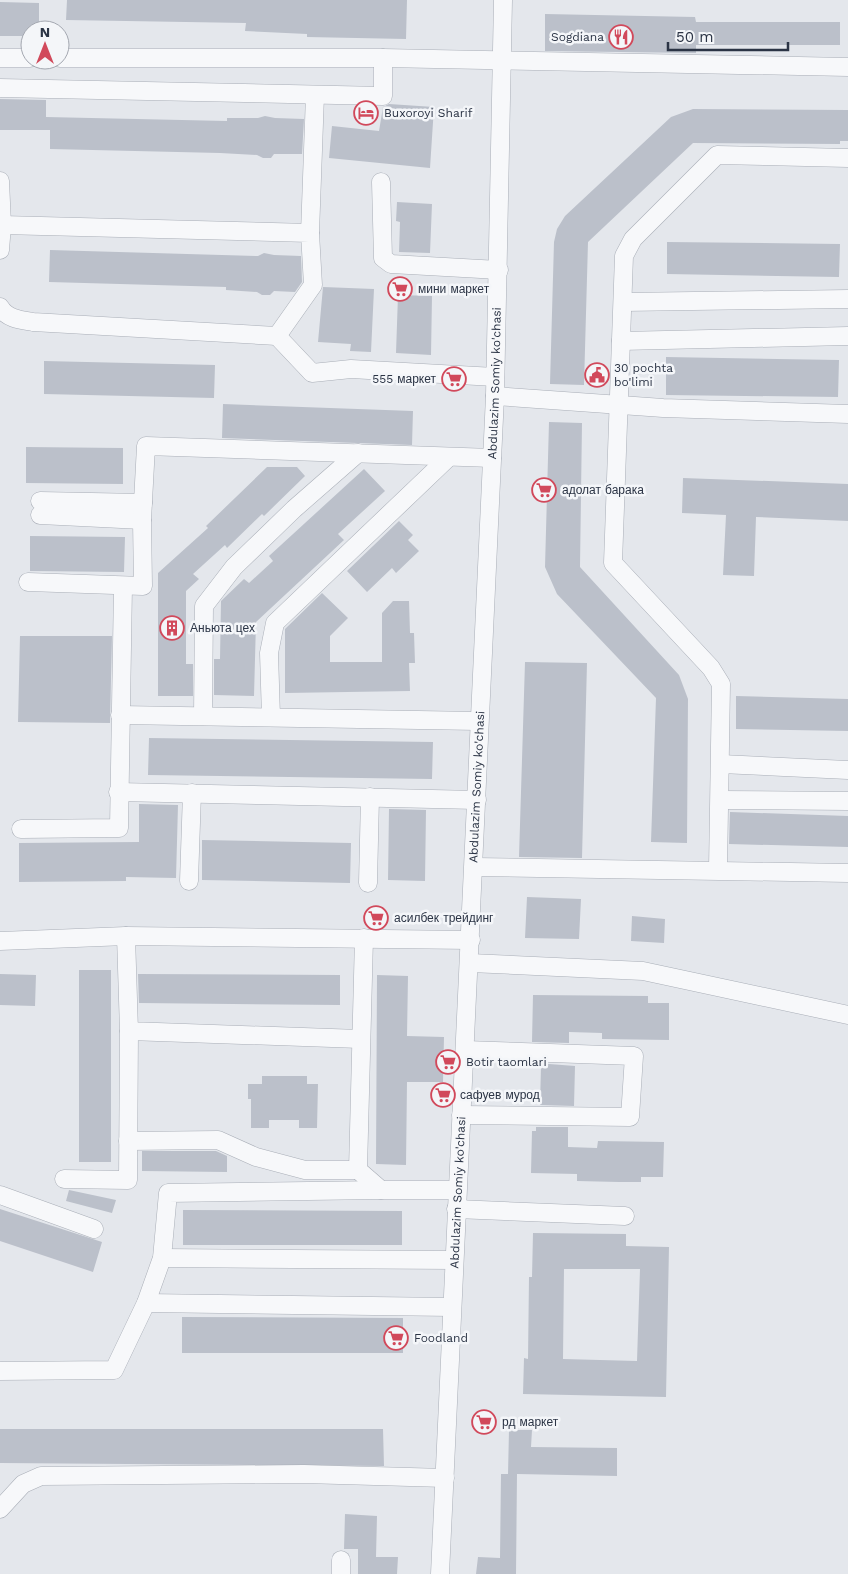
<svg xmlns="http://www.w3.org/2000/svg" width="848" height="1574" font-family="'Work Sans',sans-serif">
	<style>
		.building { fill: #bbc0ca; fill-rule: evenodd }
		.lines { fill: none; stroke-linecap: round; stroke-linejoin: round }
		.minor-casing { stroke: #a9aeb7; stroke-width: 19 }
		.minor { stroke: #f7f8fa; stroke-width: 18 }
		.labels { text-anchor: middle; dominant-baseline: central; stroke-width: 5; stroke-linejoin: round; paint-order: stroke }
		.poi-label { font-size: 12px; fill: #2b3445; stroke: #f4f6f9; text-anchor: start }
		.street-label { font-size: 12px; fill: #2b3445; stroke: #f4f6f9 }
	</style>
	<rect width="100%" height="100%" fill="#e4e7ec"/>
	<!-- building -->
	<path class="building" d="M67,0h340l-1,39 -99,-2v-3l-62,-3 1,-8 -180,-3z
		M0,2l39,1v27h-9v6h-30z
		M545,14l150,3 1,5h144v23h-144v8l-151,-2z
		M0,99l46,1v17l181,4v-3h31l7,-2 10,2 29,1 -2,35h-28l-3,4h-8l-6,-3 -37,-2 -170,-4v-19h-50z
		M389,104l45,3 -4,61 -101,-10 3,-32 47,5 4,-24z
		M693,109l155,1v31h-8v3l-147,-1 -105,99 -4,143 -34,-1 4,-142 3,-13 8,-13 106,-99z
		M397,202l35,2 -2,49 -31,-1 1,-30 -4,-1z
		M667,242l173,2 -1,33 -172,-3z
		M50,250l208,6 6,-3 10,2 27,1 1,26 -7,10 -21,-1 -4,4h-8l-5,-3 -31,-2v-3l-177,-5z
		M323,287l51,2 -3,63 -21,-1 1,-7 -33,-2z
		M398,295l34,1 -1,59 -35,-2z
		M666,357l173,3 -1,37 -172,-2z
		M44,361l171,4 -1,33 -170,-4z
		M223,404l190,7 -1,34 -190,-7z
		M549,422l33,1 -2,144 99,108 9,24 -1,144 -36,-1 5,-144 -99,-104 -12,-27z
		M26,447l97,1v36l-97,-1z
		M267,467h30l8,9 -41,40 -2,-2 -35,34 -2,-3 -32,29 6,5 -13,12v73h7v32h-35v-123l50,-45 -2,-2z
		M364,469l21,22 -47,43 6,6 -88,82 -2,74 -40,-1v-36h6l1,-58 23,-22 5,4 24,-22 -4,-5z
		M683,478l165,6v37l-92,-4 -2,59 -31,-1 3,-60 -44,-2z
		M399,521l14,14 -5,5 11,11 -23,22 -4,-5 -25,24 -20,-21z
		M30,536l95,1 -1,35 -94,-1z
		M322,593l26,25 -18,18v26h52v-49l11,-12h16l1,32h4l1,30h-6l1,28 -125,2v-64z
		M20,636h92l-2,87 -92,-1z
		M525,662l62,1 -5,195 -63,-1z
		M736,696l112,3v32l-112,-2z
		M149,738l284,4 -1,37 -284,-4z
		M139,804l39,1 -2,73 -50,-1v4l-107,1v-39l120,-1z
		M389,809l37,1 -1,71 -37,-1z
		M730,812l118,4v31l-119,-3z
		M202,840l149,3 -1,40 -148,-3z
		M527,897l54,2 -2,40 -54,-1z
		M632,916l33,3 -1,24 -33,-2z
		M79,970h32v192h-32z
		M0,974l36,1 -1,31 -35,-1z
		M138,974l202,1v30l-201,-2z
		M377,975l31,1 -1,60 37,1 -1,45h-36l-1,83 -30,-1z
		M533,995l115,1v7h21v37l-67,-1v-6l-33,-1v11l-37,-1z
		M536,1063l39,3 -1,40 -34,-1 1,-39h-5z
		M262,1076h45v8h11l-1,44h-18v-8h-30v8h-18v-29h-3v-15h14z
		M536,1127h32v20l29,1 1,-7 66,1 -1,35h-22v5h-22l-42,-1v-7l-46,-1 1,-42h4z
		M142,1151h74l11,5v16l-85,-1z
		M69,1190l47,10 -4,13 -46,-12z
		M0,1209l102,33 -9,30 -93,-31z
		M183,1210l219,1v34h-219z
		M533,1233l93,1v12l43,1 -3,150 -143,-3 1,-36 4,1 1,-82h3zM564,1269h76l-3,92 -74,-2z
		M182,1317l221,1v35h-221z
		M0,1429h383l1,37 -384,-3z
		M509,1430h23l-1,17 86,1v28l-100,-2 -1,100h-40l2,-17 22,1 1,-84h7z
		M345,1514l32,2 -1,41h22l-1,17h-39v-25h-14z"/>
	<g class="lines">
		<!-- minor casing -->
		<g class="minor-casing">
			<g id="minor">
				<path d="M0,58h30"/>
				<path d="M60,58h323l465,9"/>
				<path d="M0,88l383,8v-38"/>
				<path d="M0,181l2,44 -2,25"/>
				<path d="M381,182l2,76 8,6 108,6"/>
				<path d="M310,233l5,-138"/>
				<path d="M623,302l225,-3"/>
				<path d="M0,307c7,12 21,13 33,15l244,14 36,-51 -3,-52 -308,-8"/>
				<path d="M277,336l35,37 39,-4 144,8"/>
				<path d="M621,341l227,-5"/>
				<path d="M495,396l168,12 185,6"/>
				<path d="M40,501l103,2"/>
				<path d="M40,515l102,5"/>
				<path d="M28,582l115,4 -1,-66 4,-74 346,12"/>
				<path d="M120,715l358,6"/>
				<path d="M203,716l1,-110 30,-39 60,-58 64,-56"/>
				<path d="M271,717l-2,-64 6,-30 174,-166"/>
				<path d="M721,764l127,6"/>
				<path d="M118,792l359,8"/>
				<path d="M720,800l128,1"/>
				<path d="M21,829l98,-1 4,-242"/>
				<path d="M475,867l373,6"/>
				<path d="M718,870l3,-186 -10,-16 -98,-105 11,-307 9,-17 84,-84 131,3"/>
				<path d="M189,881l3,-88"/>
				<path d="M368,883l2,-86"/>
				<path d="M126,936l3,95 231,8"/>
				<path d="M364,938l-6,232 23,20h76"/>
				<path d="M0,941l126,-5 345,4"/>
				<path d="M470,963l173,8 205,44"/>
				<path d="M461,1115l169,2 4,-61 -169,-6"/>
				<path d="M128,1141l90,-1 38,17 49,13h53"/>
				<path d="M64,1179l64,1 1,-149"/>
				<path d="M0,1195l94,34"/>
				<path d="M456,1209l169,7"/>
				<path d="M162,1258l292,2"/>
				<path d="M146,1303l306,4"/>
				<path d="M0,1371l114,-1 32,-67 16,-45 6,-65 213,-3"/>
				<path d="M0,1509l23,-25 18,-8 263,-2 141,4"/>
				<path d="M341,1560v14"/>
				<path id="s1" d="M440,1574l55,-1178 8,-396"/>
			</g>
		</g>
		<!-- minor -->
		<use href="#minor" class="minor"/>
	</g>
	<!-- icons -->
	<defs>
		<g id="restaurant-ring" transform="scale(1.25)"><circle r="9.5" fill="#f4f6f9" stroke="#d1495b" stroke-width="1.5"/><path d="M-5-6h1v4h1v-4h1v4h1v-4h1v5L-1.5 .5V6h-2V.5L-5-1ZM5-6V6H3V1.5H1.5Q1.5-4 5-6Z" fill="#d1495b"/></g>
		<g id="hotel-ring" transform="scale(1.25)"><circle r="9.5" fill="#f4f6f9" stroke="#d1495b" stroke-width="1.5"/><path d="M-6-4.5h1.5V1H6V5H4.5V3h-9V5H-6ZM-4 0a1.8 1.8 0 1 1 3.6 0ZM.5 0V-2.5h3Q6-2.5 6 0Z" fill="#d1495b"/></g>
		<g id="supermarket-ring" transform="scale(1.25)"><circle r="9.5" fill="#f4f6f9" stroke="#d1495b" stroke-width="1.5"/><path d="M-6-5.5h2.5l.6 2H6L4.5 2H-2.5L-4.4-4H-6ZM-1.5 3.2a1.3 1.3 0 1 0 .1 0ZM3 3.2a1.3 1.3 0 1 0 .1 0Z" fill="#d1495b"/></g>
		<g id="civic-ring" transform="scale(1.25)"><circle r="9.5" fill="#f4f6f9" stroke="#d1495b" stroke-width="1.5"/><path d="M-.6-6.5H3V-4.5H.6V-3L4-1V1h2V6H-6V1h2V-1L-.6-3ZM-1.2 2.5V6h2.4V2.5Z" fill="#d1495b"/></g>
		<g id="building-ring" transform="scale(1.25)"><circle r="9.5" fill="#f4f6f9" stroke="#d1495b" stroke-width="1.5"/><path d="M-4-6H4V6H1V3H-1V6H-4ZM-2.5-4.3h1.7v1.8h-1.7ZM.8-4.3h1.7v1.8H.8ZM-2.5-1h1.7V.8h-1.7ZM.8-1h1.7V.8H.8Z" fill="#d1495b"/></g>
	</defs>
	<g fill-rule="evenodd">
		<use href="#restaurant-ring" x="621" y="37"/>
		<use href="#hotel-ring" x="366" y="113"/>
		<use href="#supermarket-ring" x="400" y="289"/>
		<use href="#civic-ring" x="597" y="375"/>
		<use href="#supermarket-ring" x="454" y="379"/>
		<use href="#supermarket-ring" x="544" y="490"/>
		<use href="#building-ring" x="172" y="628"/>
		<use href="#supermarket-ring" x="376" y="918"/>
		<use href="#supermarket-ring" x="448" y="1062"/>
		<use href="#supermarket-ring" x="443" y="1095"/>
		<use href="#supermarket-ring" x="396" y="1338"/>
		<use href="#supermarket-ring" x="484" y="1422"/>
	</g>
	<g class="labels">
		<!-- poi labels -->
		<g class="poi-label">
			<text x="604" y="37" text-anchor="end">Sogdiana</text>
			<text x="384" y="113">Buxoroyi Sharif</text>
			<text x="418" y="289">мини маркет</text>
			<text x="614" y="368">30 pochta<tspan x="614" dy="14">bo'limi</tspan></text>
			<text x="436" y="379" text-anchor="end">555 маркет</text>
			<text x="562" y="490">адолат барака</text>
			<text x="190" y="628">Аньюта цех</text>
			<text x="394" y="918">асилбек трейдинг</text>
			<text x="466" y="1062">Botir taomlari</text>
			<text x="460" y="1095">сафуев мурод</text>
			<text x="414" y="1338">Foodland</text>
			<text x="502" y="1422">рд маркет</text>
		</g>
		<!-- street labels -->
		<g class="street-label">
			<text stroke="none"><textPath href="#s1" startOffset="1192">Abdulazim Somiy ko'chasi</textPath></text>
			<text stroke="none"><textPath href="#s1" startOffset="788">Abdulazim Somiy ko'chasi</textPath></text>
			<text stroke="none"><textPath href="#s1" startOffset="382">Abdulazim Somiy ko'chasi</textPath></text>
		</g>
	</g>
	<!-- north arrow -->
	<g transform="translate(45 45)"><circle r="24" fill="#f4f6f9" stroke="#a4a8b1"/>
	<path d="M0-4L9 19L0 12L-9 19Z" fill="#d1495b"/>
	<text y="-8" font-size="14" font-weight="bold" text-anchor="middle" fill="#2b3445">N</text>
	</g>
	<!-- scale -->
	<path d="M668 42v8h120v-8" fill="none" stroke="#2b3445" stroke-width="2.5"/>
	<text x="676" y="42" font-size="15" fill="#2b3445" stroke="#f4f6f9" stroke-width="4" paint-order="stroke">50 m</text>
</svg>
